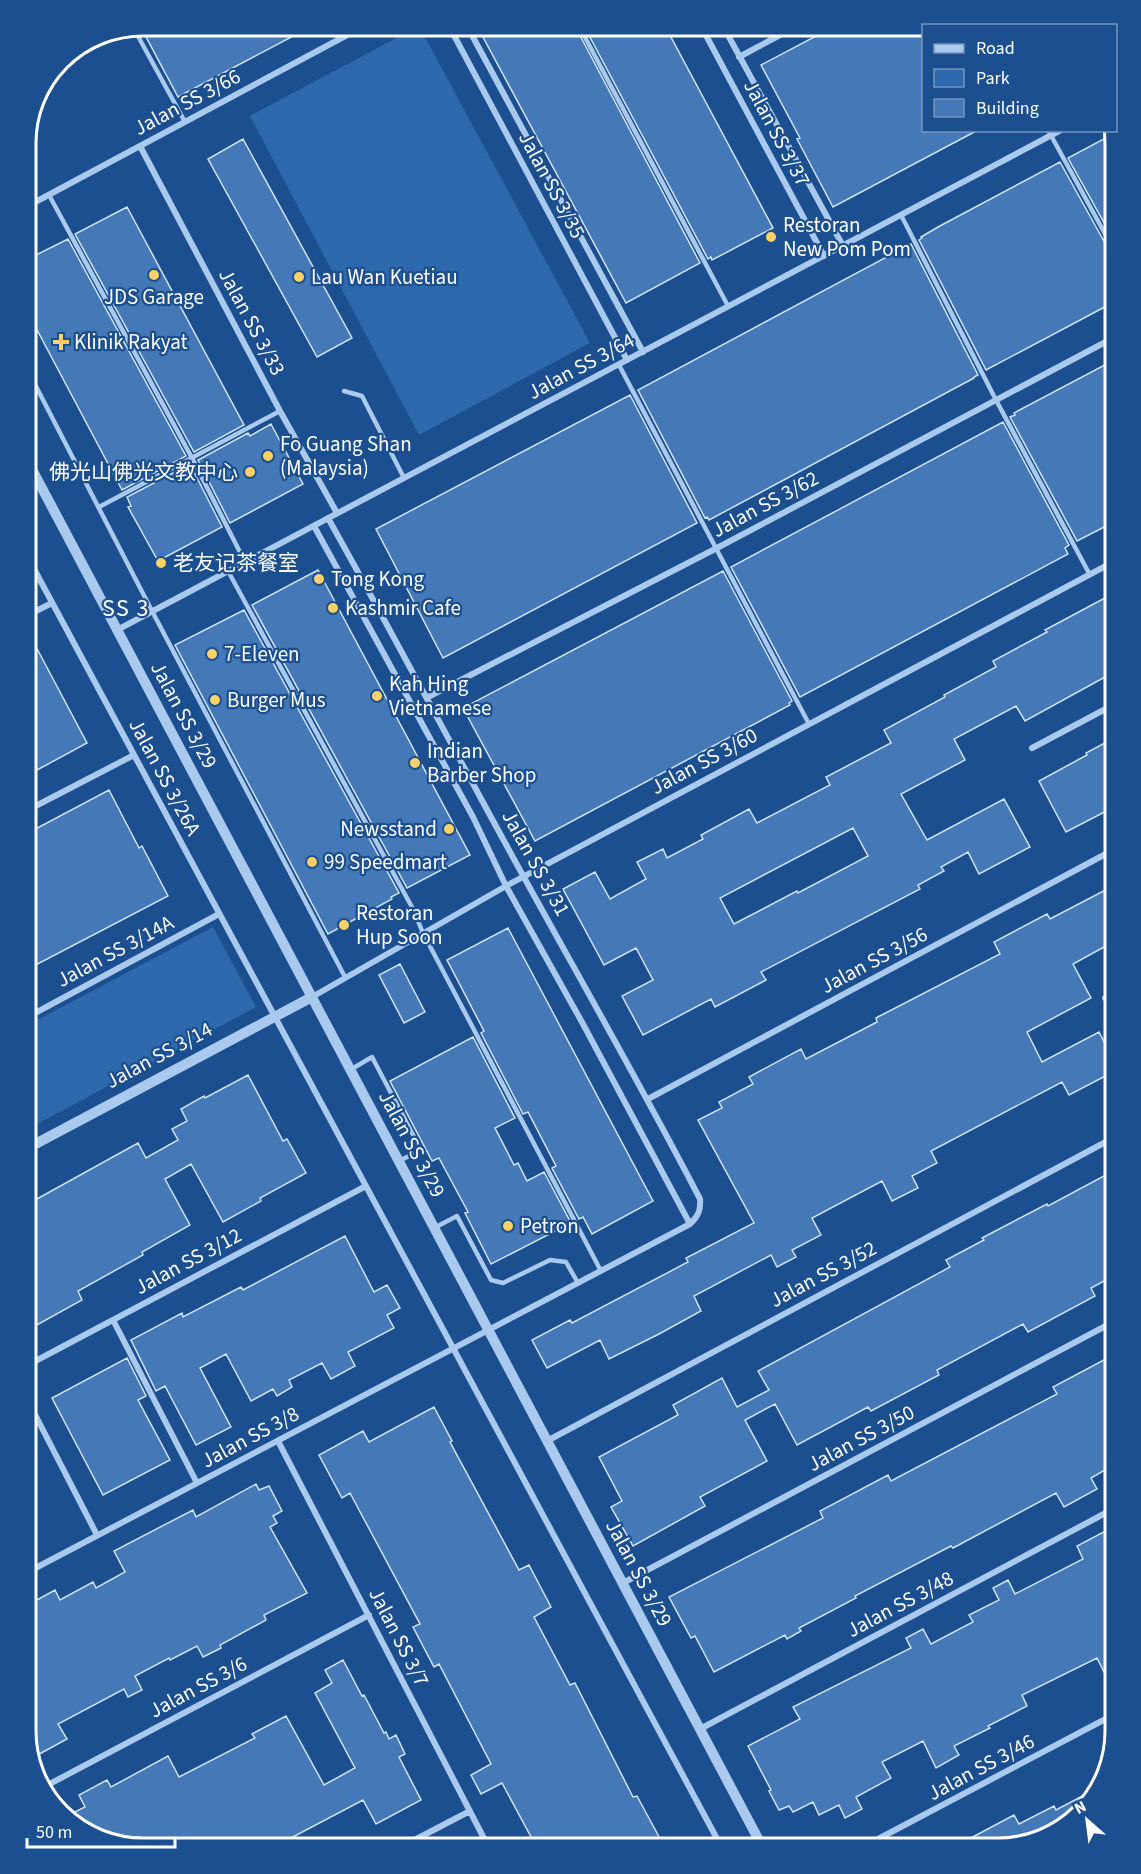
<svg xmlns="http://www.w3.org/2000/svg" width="1141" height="1874" font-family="'Source Sans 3','Noto Sans SC',sans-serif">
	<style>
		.green { fill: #2e69ad }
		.building { fill: #4478b7; stroke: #cfe3fa; stroke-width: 1.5; fill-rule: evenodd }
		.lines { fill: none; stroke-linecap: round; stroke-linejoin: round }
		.service { stroke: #a9c9ee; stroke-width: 4.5 }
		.minor { stroke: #a9c9ee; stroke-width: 6 }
		.tertiary { stroke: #a9c9ee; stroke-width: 10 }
		.poi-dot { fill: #ffd166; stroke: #1b4f8f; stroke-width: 2 }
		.labels { text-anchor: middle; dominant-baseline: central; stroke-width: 4.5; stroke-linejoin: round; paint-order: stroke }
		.street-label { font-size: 21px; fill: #fff; stroke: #1b4f8f }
		.poi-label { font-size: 21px; fill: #fff; stroke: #1b4f8f; text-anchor: start }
		.quarter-label { font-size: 24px; letter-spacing: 1.5px; fill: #fff; stroke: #1b4f8f }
		.rim { fill: none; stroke: #fff; stroke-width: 3 }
	</style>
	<rect width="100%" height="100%" fill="#1b4f8f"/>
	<!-- green -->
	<path class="green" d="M419,26l171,317 -171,92 -169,-319z
		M213,927l43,80 -230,123v-104z"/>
	<!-- building -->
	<path class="building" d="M159,26h153l-134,71 -34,-64z
		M477,26h98l125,237 -74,40z
		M584,26h81l108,202 -61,32 -1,-3 -3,2z
		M835,26h89v104h54l-145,77 -36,-68 3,-1 -39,-73z
		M1113,134l3,9v101l-48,-86z
		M243,139l109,199 -35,19 -109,-198z
		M1060,162l51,92 5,2v45l-130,69 -67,-130 3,-2 -1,-1 17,-10z
		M127,207l117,218 -50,27 -119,-218z
		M68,239l118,217 -64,34 -96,-181v-49z
		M911,244l67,131 -4,2v1l-265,142 -2,-3 -2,1 -67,-128z
		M1116,359v162l-39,20 -67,-124 5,-2 -1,-2z
		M630,395l67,128 -254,135 -67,-129z
		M1003,422l66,123 -4,3 3,6 -268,143 -69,-130z
		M271,424l32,60 -73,39 -32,-63 50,-27 2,3z
		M190,464l32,63 -64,34 -30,-54 3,-1 -4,-9z
		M318,570l152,285 -63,33 -155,-283z
		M723,571l69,130 -3,2 1,2 -255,136 -72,-133z
		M1116,592v79l-91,50 -9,-15 -62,33 11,21 -64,34 26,46 77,-41 26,48 -51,27 -11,-22 -27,15 3,4 -26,14 2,4 -159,83 5,8 -51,27 -4,-8 -68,36 -21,-39 31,-16 -17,-32 -32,17 -41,-76 32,-17 15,27 36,-20 -9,-17 26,-13 4,9 36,-19 -2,-4 48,-26 8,14 73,-38 -4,-8 65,-34 -7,-13 61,-33 -1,-2 52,-28 -3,-6 54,-29 -2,-2zM853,828l15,28 -70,37 -1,-2 -63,33 -14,-26z
		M244,610l155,283 -8,4 1,2 -64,35 -153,-289z
		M26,628l61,115 -61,33z
		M1116,737v69l-50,26 -27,-51 48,-26 -1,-2z
		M109,790l30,58 3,-2 26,50 -142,74v-136z
		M1115,885v56l-42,23 18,34 -64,34 15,30 57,-30 16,31v8l-46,24 -7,-13 -131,69 6,12 -25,13 6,12 -26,13 -10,-20 -70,37 9,17 -29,15 4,7 -19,10 -6,-12 -77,41 7,15 -42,23 -50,25 -9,-19 -53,28 -15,-28 38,-20 2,3 116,-61 -2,-4 68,-35 -56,-103 24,-12 -3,-6 34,-18 -4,-7 52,-28 5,10 71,-37 -1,-4 124,-64 -6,-12 53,-28 3,5z
		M508,928l145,273 -61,33 -9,-17 -4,2 -27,-51 4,-2 -28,-54 -5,2 -42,-81 3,-2 -37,-71z
		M400,964l25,48 -21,11 -25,-48z
		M473,1037l42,81 -20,10 19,37 4,-2 9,18 17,-9 27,51 -80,41 -26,-51 3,-1 -29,-54 -7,3 -42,-80z
		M248,1075l35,66 4,-2 19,34 -46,25 1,3 -38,21 -32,-58 -26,15 25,46 -48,27 1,3 -65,36 4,9 -56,31v-126l112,-62 8,15 32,-18 -6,-11 15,-8 -6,-12 23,-13 1,2z
		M1115,1170v105l-24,13 4,8 -67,36 -5,-8 -86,46 2,5 -68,36 -3,-4 -71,38 -22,-41 -30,16 22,41 -67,36 5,9 -72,40 -22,-39 11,-6 -23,-44 79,-42 -5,-10 49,-27 15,29 32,-17 -11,-19 192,-104 -4,-7 38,-20 -2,-2 65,-34 1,2z
		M345,1236l29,56 13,-7 13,23 -13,7 7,13 -46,24 7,14 -24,13 -9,-16 -33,17 3,7 -15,9 -4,-7 -22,12 -25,-47 -26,14 31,59 -35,18 -31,-59 -9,5 -25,-51 51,-27 1,4 58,-30 2,3z
		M1115,1354v110l-24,14 6,11 -33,18 -8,-14 -103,55 -2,-2 -96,50 1,2 -57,30 2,3 -14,8 -2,-4 -71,37 -19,-36 -4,2 -22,-41 154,-79 -3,-7 68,-36 3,6 166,-87 -4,-7z
		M127,1358l19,38 -8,4 32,60 -67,35 -51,-97z
		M434,1407l18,34 -2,1 69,128 10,-5 22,42 -17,10 36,68 5,-2 58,114 4,-1 28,52h-128l-35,-65 -21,11 -10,-19 20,-11 -52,-100 -5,3 -21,-40 7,-3 -70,-131 -8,5 -23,-43 44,-24 6,11z
		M256,1484l3,6 10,-4 13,25 -9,5 4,7 -7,4 37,66 -43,22 2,5 -46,25 1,3 -18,9 -6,-11 -27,14 -1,-2 -34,18 7,14 -14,7 -4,-8 -66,35 9,15 -35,19 -6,-27v-125l29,-16 5,10 33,-18 3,6 29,-16 -11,-21 79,-41 3,7z
		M1115,1526v77l-8,4 8,17v42l-11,6 -7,-14 -75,37 5,11 -39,20 2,2 -36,18 5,9 -23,13 -13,-27 -41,21 9,16 -35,19 6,12 -17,9 -6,-13 -20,10 -6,-13 -20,10 -4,-6 -10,4 -10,-19 2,-1 -23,-44 52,-27 -7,-12 118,-59 -5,-10 17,-9 8,15 42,-22 -4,-7 30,-15 -6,-12 15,-8 7,14 68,-35 -6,-13z
		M343,1660l19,36 2,-1 20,38 2,-1 3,7 7,-4 9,19 -6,3 22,43 -45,24 -13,-24 -91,48h-136l-58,-19 -11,-13 18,-9 -6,-12 28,-15 4,7 57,-31 11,21 76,-39 -3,-4 34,-18 38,69 31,-17 -40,-75 17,-10 -7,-13z
		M1090,1792l3,4 -43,40 -52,12h-46l62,-33 5,9 35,-18 2,4z"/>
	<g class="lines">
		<!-- service -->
		<path class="service" d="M579,26l149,280
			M133,27l52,95
			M1048,130l67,122
			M49,195l143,263 53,104
			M901,215l95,185 94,175
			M619,365l190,359
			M26,367l126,244 193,366
			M344,391l18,5 42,82
			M99,507l181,-96
			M228,571l185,338 10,24 178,338
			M350,1070l22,-13 49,93 -22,11
			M434,1228l23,-12 34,64 12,3 47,-23 16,2 12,21"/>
		<!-- minor -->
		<path class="minor" d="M449,26l178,334
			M467,26l176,326
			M701,26l123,230
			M723,26l120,220
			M739,57l58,-31
			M140,146l140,265 57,102
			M26,207l338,-181
			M314,526l159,291 33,69 77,138 107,200
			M26,554l696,1294
			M26,616l26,-13
			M117,630l944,-500
			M428,697l289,-149 398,-211
			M1032,748l83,-44
			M26,811l108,-56
			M312,997l194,-111 609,-325
			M1105,998l10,-6
			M26,1018l193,-104
			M648,1099l467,-250
			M113,1320l84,163
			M26,1366l340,-180
			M26,1397l71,138
			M278,1441l211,407
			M547,1441l568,-304
			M26,1573l664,-349c8,-8 11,-13 10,-25 -71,-137 -149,-270 -222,-406 -50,-92 -99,-184 -150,-275
			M623,1583l492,-262
			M700,1729l415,-221
			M42,1788l327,-173
			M399,1848l71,-37
			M861,1848l254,-134"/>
		<!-- tertiary -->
		<path class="tertiary" d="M26,458l737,1390
			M26,1149l286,-152"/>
	</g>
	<!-- markers -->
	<g class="poi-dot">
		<circle cx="771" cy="237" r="6"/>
		<circle cx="154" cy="275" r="6"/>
		<circle cx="299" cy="277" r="6"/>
		<path d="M58 333h6v6h6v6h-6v6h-6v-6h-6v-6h6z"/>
		<circle cx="268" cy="456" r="6"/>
		<circle cx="250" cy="472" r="6"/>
		<circle cx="161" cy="563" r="6"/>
		<circle cx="319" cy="579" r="6"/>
		<circle cx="333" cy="608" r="6"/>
		<circle cx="212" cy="654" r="6"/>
		<circle cx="377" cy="696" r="6"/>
		<circle cx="215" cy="700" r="6"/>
		<circle cx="415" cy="763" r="6"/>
		<circle cx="449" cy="829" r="6"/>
		<circle cx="312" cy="862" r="6"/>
		<circle cx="344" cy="925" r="6"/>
		<circle cx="508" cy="1226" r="6"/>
	</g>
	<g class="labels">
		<!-- street labels -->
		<g class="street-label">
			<text transform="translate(187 102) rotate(-28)">Jalan SS 3/66</text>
			<text transform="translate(777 133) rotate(62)">Jalan SS 3/37</text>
			<text transform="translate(552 185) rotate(62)">Jalan SS 3/35</text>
			<text transform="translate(252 322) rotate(62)">Jalan SS 3/33</text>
			<text transform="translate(581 366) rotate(-28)">Jalan SS 3/64</text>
			<text transform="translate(765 504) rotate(-28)">Jalan SS 3/62</text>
			<text transform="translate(184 715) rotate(62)">Jalan SS 3/29</text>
			<text transform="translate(704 761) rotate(-28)">Jalan SS 3/60</text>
			<text transform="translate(165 777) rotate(62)">Jalan SS 3/26A</text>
			<text transform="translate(536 863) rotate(61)">Jalan SS 3/31</text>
			<text transform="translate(115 951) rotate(-28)">Jalan SS 3/14A</text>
			<text transform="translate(874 960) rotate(-28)">Jalan SS 3/56</text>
			<text transform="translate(159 1055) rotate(-28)">Jalan SS 3/14</text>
			<text transform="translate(412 1144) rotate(62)">Jalan SS 3/29</text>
			<text transform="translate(188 1261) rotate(-28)">Jalan SS 3/12</text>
			<text transform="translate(823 1274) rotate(-28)">Jalan SS 3/52</text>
			<text transform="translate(250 1437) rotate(-28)">Jalan SS 3/8</text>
			<text transform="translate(861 1438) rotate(-28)">Jalan SS 3/50</text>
			<text transform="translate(639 1573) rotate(62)">Jalan SS 3/29</text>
			<text transform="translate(900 1604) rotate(-28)">Jalan SS 3/48</text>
			<text transform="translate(399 1637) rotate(63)">Jalan SS 3/7</text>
			<text transform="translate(198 1687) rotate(-28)">Jalan SS 3/6</text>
			<text transform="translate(981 1767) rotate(-28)">Jalan SS 3/46</text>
		</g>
		<!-- poi labels -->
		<g class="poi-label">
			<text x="783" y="225">Restoran<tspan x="783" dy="24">New Pom Pom</tspan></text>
			<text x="311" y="277">Lau Wan Kuetiau</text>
			<text x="154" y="297" text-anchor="middle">JDS Garage</text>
			<text x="74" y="342">Klinik Rakyat</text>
			<text x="280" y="444">Fo Guang Shan<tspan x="280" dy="24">(Malaysia)</tspan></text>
			<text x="238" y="472" text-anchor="end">佛光山佛光文教中心</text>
			<text x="173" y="563">老友记茶餐室</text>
			<text x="331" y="579">Tong Kong</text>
			<text x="345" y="608">Kashmir Cafe</text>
			<text x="224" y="654">7-Eleven</text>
			<text x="389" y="684">Kah Hing<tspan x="389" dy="24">Vietnamese</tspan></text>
			<text x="227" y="700">Burger Mus</text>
			<text x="427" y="751">Indian<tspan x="427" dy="24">Barber Shop</tspan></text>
			<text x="437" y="829" text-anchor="end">Newsstand</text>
			<text x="324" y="862">99 Speedmart</text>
			<text x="356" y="913">Restoran<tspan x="356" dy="24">Hup Soon</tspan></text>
			<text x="520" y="1226">Petron</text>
		</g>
		<!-- quarter labels -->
		<g class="quarter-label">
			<text x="126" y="608">SS 3</text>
		</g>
	</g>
	<!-- crop -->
	<path d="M0 0H1141V1874H0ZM143 36H998A107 107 0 0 1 1105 143V1731A107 107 0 0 1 998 1838H143A107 107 0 0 1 36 1731V143A107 107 0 0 1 143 36Z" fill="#1b4f8f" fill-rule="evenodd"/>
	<path class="rim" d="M143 36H998A107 107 0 0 1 1105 143V1731A107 107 0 0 1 998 1838H143A107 107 0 0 1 36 1731V143A107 107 0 0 1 143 36Z"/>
	<!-- legend -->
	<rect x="922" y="24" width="195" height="108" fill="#1b4f8f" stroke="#7695bc" stroke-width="1.5"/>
	<rect x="934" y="44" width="30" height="9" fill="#a9c9ee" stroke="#7695bc" stroke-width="1.5"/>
	<text x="976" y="54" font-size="18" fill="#ffffff">Road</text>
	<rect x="934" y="69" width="30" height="18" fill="#2e69ad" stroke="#7695bc" stroke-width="1.5"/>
	<text x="976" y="84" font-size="18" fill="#ffffff">Park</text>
	<rect x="934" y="99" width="30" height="18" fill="#4478b7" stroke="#7695bc" stroke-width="1.5"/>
	<text x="976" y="114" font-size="18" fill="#ffffff">Building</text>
	<!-- north arrow -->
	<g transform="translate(1087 1820) rotate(332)" stroke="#1b4f8f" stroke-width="4.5" paint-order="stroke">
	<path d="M0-4.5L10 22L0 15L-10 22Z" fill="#ffffff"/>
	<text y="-9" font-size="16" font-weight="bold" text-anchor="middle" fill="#ffffff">N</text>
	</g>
	<!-- scale -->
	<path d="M27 1838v9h148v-9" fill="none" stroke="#ffffff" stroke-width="3"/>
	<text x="36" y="1838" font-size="18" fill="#ffffff" stroke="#1b4f8f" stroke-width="4.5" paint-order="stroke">50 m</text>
</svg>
